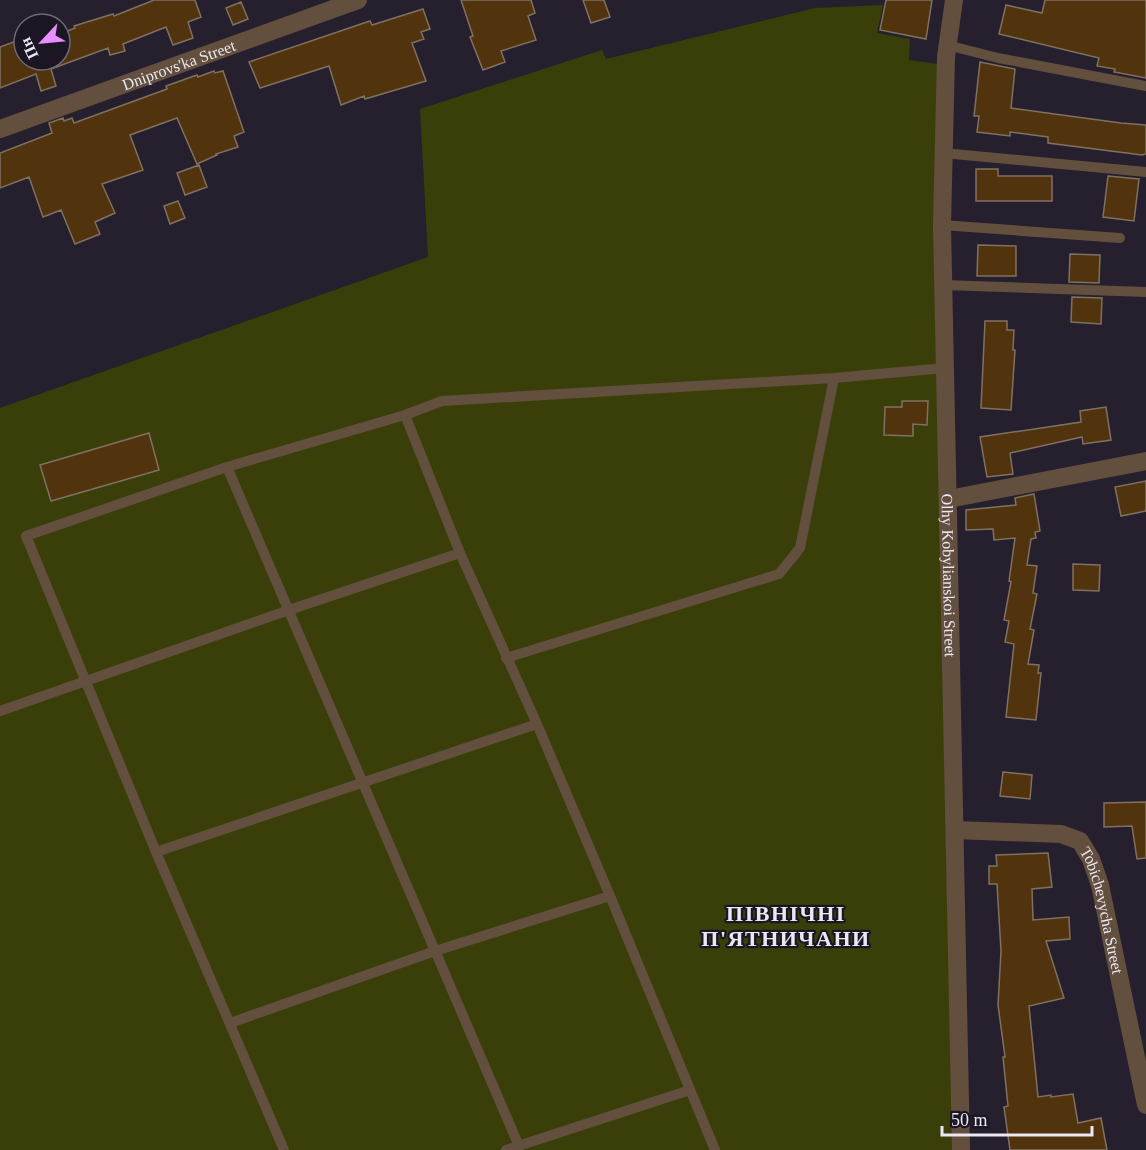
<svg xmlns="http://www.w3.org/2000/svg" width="1146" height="1150" font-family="Georgia,serif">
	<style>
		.green { fill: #3a3f0a }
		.building { fill: #51340e; stroke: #7f7161; stroke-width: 1.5 }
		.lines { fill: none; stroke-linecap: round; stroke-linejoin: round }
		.service { stroke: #634f3e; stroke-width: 10 }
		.minor { stroke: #634f3e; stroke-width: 18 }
		.labels { text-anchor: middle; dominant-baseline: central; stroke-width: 4.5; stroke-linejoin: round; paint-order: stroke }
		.street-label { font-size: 16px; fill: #ece7f2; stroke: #1c1624 }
		.district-label { font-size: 22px; font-weight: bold; letter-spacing: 1.5px; fill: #ece7f2; stroke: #1c1624 }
	</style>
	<rect width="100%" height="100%" fill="#261f2e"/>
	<!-- green -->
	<path class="green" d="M883,5l-6,28 33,6 -1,21 36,5 16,1085h-961v-742l428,-151 -8,-148 182,-59 4,9 209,-51z"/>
	<!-- building -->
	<path class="building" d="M154,0h41l6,17 -13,5 5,16 -20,7 -7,-18 -43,17 2,7 -15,4 -2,-7 -57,21 5,17 -15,5 -5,-17 -36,14v-41l24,-9v22h36v-26l15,-6 -1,-2 39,-12 1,2z
		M461,0h70l4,13 -7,3 8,24 -35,11 4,11 -22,8 -13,-33 3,-1z
		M583,0h21l6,17 -19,6z
		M886,0h46l-6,39 -46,-9z
		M1045,0h101v78l-32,-6 1,-3 -18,-3 2,-8 -100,-24 7,-29 36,8z
		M241,2l7,17 -15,6 -7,-17z
		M423,9l7,20 -9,3 3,7 -12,4 14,38 -61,18 -1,-3 -23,9 -12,-39 -69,22 -11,-26 121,-41 2,4z
		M980,62l35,7 -4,39 110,15 25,2v29l-4,1 -94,-12v-6l-38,-5v4l-33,-4 2,-16h-5z
		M214,71l1,2 8,-2 21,61 -10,4 4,11 -22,7 1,1 -20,9 -20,-46 -47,17 13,35 -41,14 13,29 -20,9 5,12 -25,10 -14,-34 -18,7 -14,-40 -29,11v-35l52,-20 -3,-10 14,-5 1,3 8,-3 2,5 93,-34 -1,-3 31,-11 1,2z
		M199,165l8,22 -22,8 -8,-22z
		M976,169h22v7h54v25h-76z
		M1108,176l31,3 -5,42 -31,-4z
		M178,201l7,17 -15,6 -6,-18z
		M978,245l38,1v30h-39z
		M1070,254l30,1 -1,28 -30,-1z
		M1072,297l30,1 -1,26 -30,-2z
		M985,321h22v9h7l-1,20h2l-4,60 -30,-2z
		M902,401h26l-1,24 -14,-1v12l-29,-1 1,-28h17z
		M1106,407l5,33 -28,4 -1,-7 -72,16 3,21 -26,3 -7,-40 101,-15 -1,-11z
		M149,433l10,37 -108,31 -11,-36z
		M1146,481v30l-25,5 -6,-29z
		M1034,494l6,37 -5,1 1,6 -5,1 -4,26 10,1 -4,27 4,1 -7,35 4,1 -6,34 11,1 -1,8h3l-5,47 -30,-3 8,-73 -9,-2 4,-21 -5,-1 7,-38 -2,-1 6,-43 -21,2 -1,-11 -27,1v-20l50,-5 -1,-7z
		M1073,564l27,1 -1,26 -26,-1z
		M1003,772l29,3 -2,24 -30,-3z
		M1146,802v56l-9,1 -5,-33 -28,1v-24z
		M1048,853l4,34 -20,2 1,31 36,-3 1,22 -24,2 18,57 -35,8 9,91 13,-2v2l22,-3 5,29 23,-5 6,32h-97l-6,-43 4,-1 -5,-49h2l-7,-52 3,-54 -4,-67h-8v-18h8l-1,-11z"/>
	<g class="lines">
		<!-- service -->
		<path class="service" d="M947,45l51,13 148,28
			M943,153l203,19
			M942,225l178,13
			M943,285l203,7
			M405,415l55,138 77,171 73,172 105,254
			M227,467l292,679
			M506,658l273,-84 21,-26 34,-170
			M0,711l289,-101 171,-57
			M156,852l381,-128
			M230,1023l205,-72 175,-55
			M284,1150l-128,-298 -130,-316 201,-69 178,-52 37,-14 392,-23 111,-10
			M506,1150l184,-60"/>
		<!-- minor -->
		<g class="minor">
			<path id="s1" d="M954,0l-8,57 -4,168 19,925"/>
			<path id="s2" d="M0,129l358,-129"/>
			<path d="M949,499l197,-38"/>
			<path id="s3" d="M955,830l106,4 19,7 11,18 9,26 46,220"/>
		</g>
	</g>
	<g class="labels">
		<!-- street labels -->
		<g class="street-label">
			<text stroke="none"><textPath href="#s2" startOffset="190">Dniprovs'ka Street</textPath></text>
			<text stroke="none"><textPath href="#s1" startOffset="576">Olhy Kobylianskoi Street</textPath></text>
			<text stroke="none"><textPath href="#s3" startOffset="200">Tobichevycha Street</textPath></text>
		</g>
		<!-- district labels -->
		<g class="district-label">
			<text x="786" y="913">ПІВНІЧНІ<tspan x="786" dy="25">П'ЯТНИЧАНИ</tspan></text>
		</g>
	</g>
	<!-- north arrow -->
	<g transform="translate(42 42) rotate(244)"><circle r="28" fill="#1c1624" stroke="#6f6a76" stroke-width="1.5"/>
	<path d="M0-4.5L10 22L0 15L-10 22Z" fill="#e98efe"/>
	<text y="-9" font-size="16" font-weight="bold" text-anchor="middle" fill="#ece7f2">Пн</text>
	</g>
	<!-- scale -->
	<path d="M942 1126v9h150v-9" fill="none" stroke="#ece7f2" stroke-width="3"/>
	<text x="951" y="1126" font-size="18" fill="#ece7f2" stroke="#1c1624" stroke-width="4.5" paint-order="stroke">50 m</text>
</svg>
